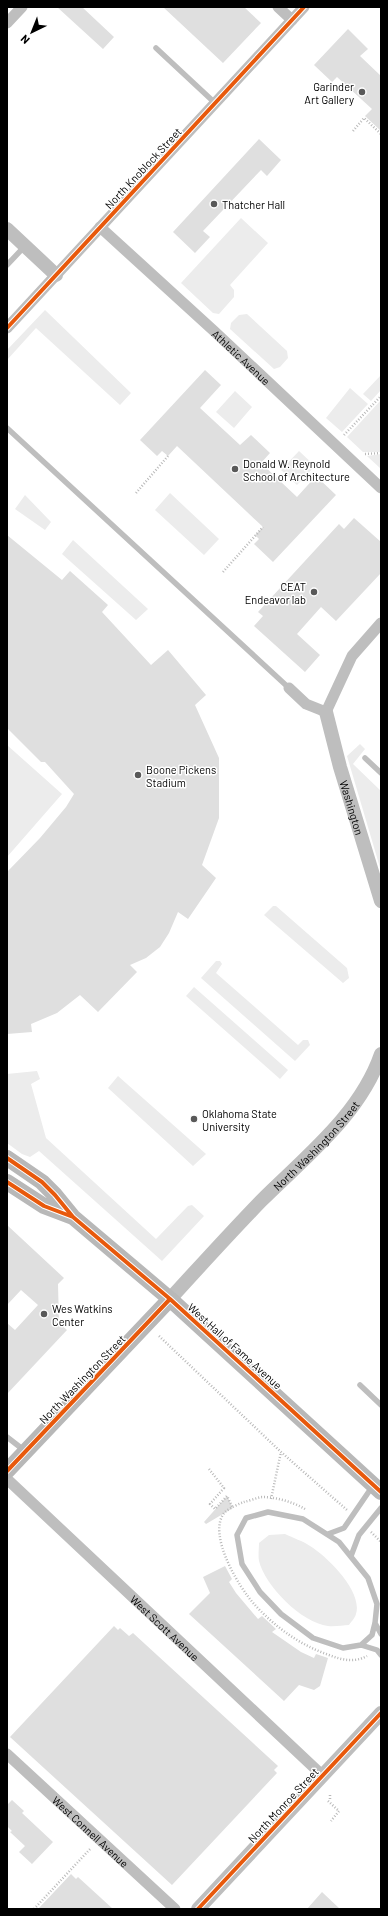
<svg xmlns="http://www.w3.org/2000/svg" width="388" height="1916" font-family="Barlow,sans-serif">
	<style>
		.green { fill: #ececec }
		.building { fill: #dfdfdf }
		.lines { fill: none; stroke-linecap: round; stroke-linejoin: round }
		.path { stroke: #b9b9b9; stroke-width: 2.5; stroke-dasharray: 1 2; stroke-linecap: butt }
		.service { stroke: #bebebe; stroke-width: 5.5 }
		.minor { stroke: #bebebe; stroke-width: 11 }
		.tertiary { stroke: #bebebe; stroke-width: 14 }
		.secondary { stroke: #b8b8b8; stroke-width: 16 }
		.cycleway-casing { stroke: #fff; stroke-width: 6 }
		.cycleway { stroke: #e8590c; stroke-width: 4 }
		.poi-dot { fill: #595959; stroke: #fff; stroke-width: 1.5 }
		.labels { text-anchor: middle; dominant-baseline: central; stroke-width: 3; stroke-linejoin: round; paint-order: stroke }
		.poi-label { font-size: 11px; fill: #000; stroke: #fff; text-anchor: start }
		.street-label { font-size: 11px; fill: #000; stroke: #fff }
	</style>
	<rect width="100%" height="100%" fill="#fff"/>
	<!-- green -->
	<path class="green" d="M241,218l27,25 -38,42 4,5v7l-15,17 -6,-1 -32,-30z
		M45,310l86,83 -11,12 -84,-77 -29,32v-10z
		M247,314l40,37 1,7 -8,9 -6,2 -44,-40 1,-6 8,-8z
		M381,375v15l-10,11 -8,-7z
		M350,388l18,16 -26,28 -16,-14z
		M235,391l17,16 -18,21 -18,-16z
		M381,400v52h-18l-16,-15z
		M299,451l16,15 -18,19 -16,-15z
		M381,454v15l-14,-13z
		M170,493l49,46 -15,16 -49,-45z
		M25,495l26,27 -6,8 -30,-21z
		M73,540l75,69 -12,11 -74,-66z
		M360,744l5,5 -12,15 28,27v80l-34,-115z
		M7,745l55,49 -55,63z
		M273,906h3l71,62 2,10 -6,5 -79,-68z
		M216,961h4l2,3 -6,9 82,72 5,-5h5l2,5 -15,16 -94,-83z
		M194,987l94,83 -8,9 -94,-83z
		M37,1071l3,8 -9,5 15,54 110,101 32,-33 4,-1 12,11 -42,45 -123,-110 -9,6 -8,-3 -15,-11v-69z
		M118,1076l88,78 -13,12 -85,-78z
		M285,1534c8,4 18,7 25,12 18,11 53,46 46,68 -1,4 -5,8 -7,11 -6,0 -14,2 -21,1 -26,-3 -63,-40 -69,-65 -1,-5 0,-13 0,-18l10,-8z"/>
	<!-- building -->
	<path class="building" d="M57,7h25l32,30 -11,12z
		M163,7h81l17,16 -38,40z
		M348,29l20,20 -8,7 21,20v55l-16,-15 7,-7 -35,-32 -5,5 -18,-17z
		M259,139l22,21 -14,16 -6,-6 -58,61 7,6 -15,16 -22,-21z
		M205,370l16,15 -21,23 40,37 11,-10 19,18 -9,10 36,34 19,-21 20,19 -63,67 -19,-18 5,-5 -4,-4 8,-8 -86,-81 -9,10 -6,-5 -5,5 -17,-16z
		M354,518l27,24v31l-45,48 -15,-14 -24,27 23,21 -15,17 -51,-46 9,-10 -5,-4 81,-88 5,5z
		M7,535l55,45 8,-9 38,34 -6,7 49,53 17,-15 38,45 -11,10 24,53v60l-17,47 14,13 -28,41 -10,-7 -9,21 -9,14 -14,11 -16,7 7,7 -39,40 -18,-17 -23,18 -26,11 1,8 -25,2v-162l33,-34 26,-31 8,-13 -29,-32h-4l-34,-34z
		M7,1225l57,53 -6,6 1,39 8,7 -60,64v-71l8,7 23,-25 -17,-15 -14,15z
		M227,1496l6,12 -27,16 -2,-2z
		M225,1566l7,13 -3,3 7,11 22,26 4,-3 14,13 -4,3 29,20 13,6 2,-4 12,4 -8,28 -6,4 -15,-5 -15,16 -95,-87 21,-21 -7,-16z
		M114,1626l4,4 2,-2 9,8 4,-3 145,133 -4,4 3,3 -105,112 -162,-148z
		M12,1800l12,11 -2,2 31,29 -21,22 -13,-12 6,-6 -15,-14 2,-1 -5,-5v-21z
		M71,1874l5,5 2,-2 35,32h-75z
		M322,1892l18,17h-33z"/>
	<g class="lines">
		<!-- path -->
		<path class="path" d="M353,131l11,-13 17,16
			M344,435l37,-39
			M365,454l16,-1
			M136,493l32,-37
			M223,572l40,-45
			M159,1336l122,116 66,58
			M209,1469l15,19 -14,16 5,5 12,-13 6,12
			M271,1499l10,-47
			M305,1509c-12,-7 -29,-12 -43,-12 -6,1 -13,4 -18,5 -6,2 -14,6 -19,10 -19,21 14,76 30,93 20,22 45,40 74,50 13,5 25,8 38,1
			M371,1532l10,10
			M330,1799v-6
			M328,1801l11,10 -8,10
			M34,1909l57,-61"/>
		<!-- service -->
		<path class="service" d="M156,48l59,55
			M7,265l18,-19
			M7,428l282,260
			M365,758l16,15
			M360,1385l21,20
			M7,1437l18,14
			M328,1534l16,-6 28,-41
			M351,1556l8,-21 22,-27
			M375,1623l6,11
			M361,1645l11,-10 3,-12 2,-19 -9,-26 -29,-36 -36,-23 -35,-7 -22,6 -9,17 5,29 18,28 21,22 32,24 30,10 18,-3 16,5 4,5"/>
		<!-- minor -->
		<g class="minor">
			<path d="M278,7l14,13"/>
			<path d="M7,23l15,-16"/>
			<path id="s1" d="M100,227l114,104 167,157"/>
			<path d="M7,328l297,-321"/>
			<path d="M289,688l17,16 20,8 26,-56 29,-33"/>
			<path id="s2" d="M7,1479l316,297"/>
			<path id="s3" d="M7,1754l168,155"/>
		</g>
		<!-- tertiary -->
		<g class="tertiary">
			<path d="M7,229l49,46"/>
			<path id="s4" d="M326,712l14,55 41,134"/>
			<path id="s5" d="M170,1299c30,-33 60,-66 91,-98 44,-44 99,-86 120,-147"/>
			<path d="M198,1909l183,-196"/>
		</g>
		<!-- secondary -->
		<path class="secondary" d="M7,1158l35,24 13,13 18,22 97,82 211,193
			M7,1182l37,24 29,11
			M7,1471l163,-172"/>
		<!-- cycleway casing -->
		<g class="cycleway-casing">
			<path id="cycleway" d="M7,328l297,-321
				M7,1158l35,24 13,13 18,22 97,82 211,193
				M7,1182l37,24 29,11
				M7,1471l163,-172
				M198,1909l183,-196"/>
		</g>
		<!-- cycleway -->
		<use href="#cycleway" class="cycleway"/>
	</g>
	<!-- markers -->
	<g class="poi-dot">
		<circle cx="362" cy="92" r="4"/>
		<circle cx="214" cy="204" r="4"/>
		<circle cx="235" cy="469" r="4"/>
		<circle cx="314" cy="592" r="4"/>
		<circle cx="138" cy="775" r="4"/>
		<circle cx="194" cy="1119" r="4"/>
		<circle cx="44" cy="1314" r="4"/>
	</g>
	<g class="labels">
		<!-- poi labels -->
		<g class="poi-label">
			<text x="354" y="86" text-anchor="end">Garinder<tspan x="354" dy="13">Art Gallery</tspan></text>
			<text x="222" y="204">Thatcher Hall</text>
			<text x="243" y="463">Donald W. Reynold<tspan x="243" dy="13">School of Architecture</tspan></text>
			<text x="306" y="586" text-anchor="end">CEAT<tspan x="306" dy="13">Endeavor lab</tspan></text>
			<text x="146" y="769">Boone Pickens<tspan x="146" dy="13">Stadium</tspan></text>
			<text x="202" y="1113">Oklahoma State<tspan x="202" dy="13">University</tspan></text>
			<text x="52" y="1308">Wes Watkins<tspan x="52" dy="13">Center</tspan></text>
		</g>
		<!-- street labels -->
		<g class="street-label">
			<text transform="translate(143 168) rotate(-47)">North Knoblock Street</text>
			<text stroke="none"><textPath href="#s1" startOffset="192">Athletic Avenue</textPath></text>
			<text stroke="none"><textPath href="#s4" startOffset="99">Washington</textPath></text>
			<text stroke="none"><textPath href="#s5" startOffset="212">North Washington Street</textPath></text>
			<text transform="translate(235 1346) rotate(42)">West Hall of Fame Avenue</text>
			<text transform="translate(82 1379) rotate(-46)">North Washington Street</text>
			<text stroke="none"><textPath href="#s2" startOffset="217">West Scott Avenue</textPath></text>
			<text transform="translate(283 1805) rotate(-47)">North Monroe Street</text>
			<text stroke="none"><textPath href="#s3" startOffset="114">West Connell Avenue</textPath></text>
		</g>
	</g>
	<!-- border -->
	<rect width="388" height="1916" fill="none" stroke="#000000" stroke-width="16"/>
	<!-- north arrow -->
	<g transform="translate(32 32) rotate(223)" stroke="#ffffff" stroke-width="3" paint-order="stroke">
	<path d="M0-3L7 15L0 10L-7 15Z" fill="#000000"/>
	<text y="-6" font-size="11" font-weight="bold" text-anchor="middle" fill="#000000">N</text>
	</g>
</svg>
